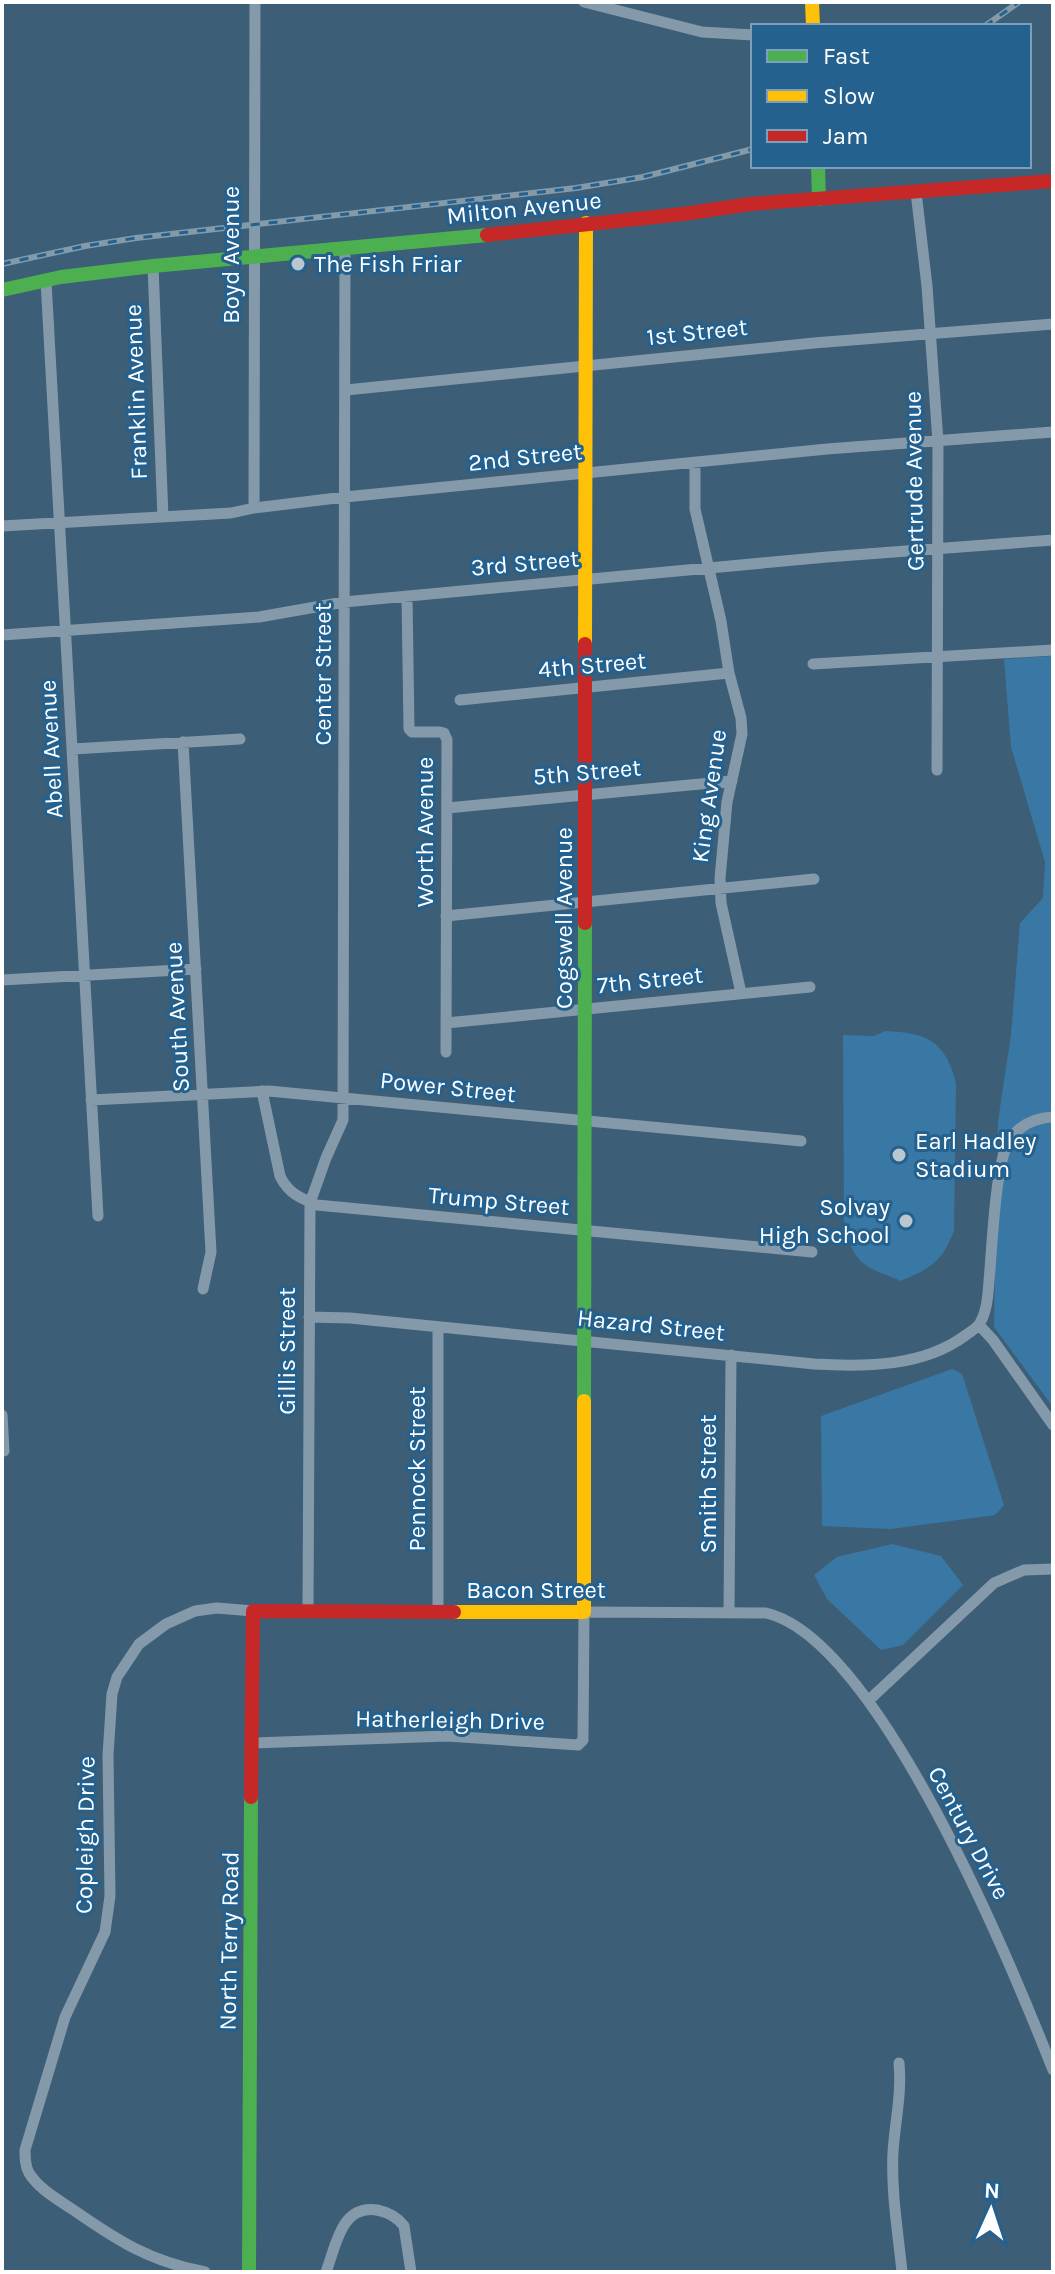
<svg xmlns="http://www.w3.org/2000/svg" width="1055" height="2274" font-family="Karla,sans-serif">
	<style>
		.green { fill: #3978a5 }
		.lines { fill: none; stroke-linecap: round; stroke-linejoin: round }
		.street { stroke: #849aaa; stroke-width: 11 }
		.fast { stroke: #4caf50; stroke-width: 14 }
		.slow { stroke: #ffc107; stroke-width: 14 }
		.jam { stroke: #c62828; stroke-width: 14 }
		.rail-casing { stroke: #839aa9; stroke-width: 6 }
		.rail { stroke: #24618f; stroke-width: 3; stroke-dasharray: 9; stroke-linecap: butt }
		.poi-dot { fill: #bbc7cf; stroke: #24618f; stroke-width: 3 }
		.labels { text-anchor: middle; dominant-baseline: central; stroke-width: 6; stroke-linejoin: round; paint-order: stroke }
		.street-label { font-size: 24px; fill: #fff; stroke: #24618f }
		.poi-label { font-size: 24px; fill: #fff; stroke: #24618f; text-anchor: start }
	</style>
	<rect width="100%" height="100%" fill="#3c5e76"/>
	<!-- green -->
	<path class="green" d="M1053,656v751l-59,-80 4,-206 13,-86 9,-112 23,-25 2,-36 -34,-115 -7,-88z
		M885,1031c42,2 60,9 71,52l-2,148c-12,31 -23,37 -53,50 -37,-15 -44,-14 -57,-54l-1,-192 31,1z
		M952,1369l10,5 42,131 -9,10 -104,14 -69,-3 -1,-110z
		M892,1544l49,12 22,29 -60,60 -22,5 -54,-51 -13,-24 23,-18z"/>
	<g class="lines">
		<!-- street -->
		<path class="street" d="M584,2l118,30 51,3
			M916,192l11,94 11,156 -1,328
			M153,266l10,251
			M46,281l52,935
			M346,390l468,-47 239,-19
			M695,463v46l26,112 8,52 12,45 1,16 -15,68 -7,76 1,25 20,90
			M254,508l1,-506
			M2,526l229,-13 23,-5 91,-11 482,-48 226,-17
			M407,596l2,133 3,3h28l4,1 3,7 -1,312
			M2,635l257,-18 85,-15 118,-11 365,-34 226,-17
			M813,664l240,-14
			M460,700l269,-27
			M183,742l28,510 -8,37
			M73,749l167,-10
			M447,808l285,-27
			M446,916l368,-37
			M2,980l194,-11
			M446,1023l364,-36
			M262,1091l18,85c8,17 20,22 37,29l495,47
			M91,1100l178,-9 532,50
			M309,1317l41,1 464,46c52,3 109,3 152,-29 5,-4 11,-7 14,-12 7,-12 8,-28 9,-42 3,-31 6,-114 19,-138 10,-18 26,-25 45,-26
			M979,1325l14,15 60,85
			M438,1327v284
			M2,1415l2,36
			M308,1611l2,-408 16,-45 17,-38 2,-872
			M729,1612l2,-257
			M868,1701l126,-118 30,-13 29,-1
			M251,1743l196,-7 131,9 5,-5 1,-128 182,1c112,25 246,353 287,457
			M899,2063c3,31 -4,58 -6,89 -2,40 5,80 9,120
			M205,2272c-56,-11 -87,-31 -133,-63 -15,-10 -33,-20 -43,-36 -4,-7 -4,-15 -4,-23l40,-133 40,-85 5,-36 -2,-141 4,-61 5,-17 22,-33 27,-20 29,-13 22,-3 36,3
			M326,2272c10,-26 15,-68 51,-62 10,2 20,7 27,16l7,46"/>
		<!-- fast -->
		<path class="fast" d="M818,166l1,33
			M2,290l59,-13 92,-11 334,-31
			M584,1401l1,-478
			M249,2272l2,-475"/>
		<!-- slow -->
		<path class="slow" d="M812,2l1,24
			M585,644l1,-421
			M454,1612h130v-211"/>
		<!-- jam -->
		<path class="jam" d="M487,235l196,-21 67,-10 303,-23
			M585,923v-279
			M251,1797l2,-186 201,1"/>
		<!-- rail casing -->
		<g class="rail-casing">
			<path id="rail" d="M985,26l34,-24
				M2,264l83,-18 51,-8 440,-50 67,-11 110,-28"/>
		</g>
		<!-- rail -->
		<use href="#rail" class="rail"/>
	</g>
	<!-- markers -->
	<g class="poi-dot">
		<circle cx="298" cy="264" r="8"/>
		<circle cx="899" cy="1155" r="8"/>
		<circle cx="906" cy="1221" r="8"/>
	</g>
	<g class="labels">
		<!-- street labels -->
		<g class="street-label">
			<text transform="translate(524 208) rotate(-6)">Milton Avenue</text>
			<text transform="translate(231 255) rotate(-90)">Boyd Avenue</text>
			<text transform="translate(697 332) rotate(-6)">1st Street</text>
			<text transform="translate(136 392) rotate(-92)">Franklin Avenue</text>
			<text transform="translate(525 457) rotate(-6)">2nd Street</text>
			<text transform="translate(914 481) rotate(-91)">Gertrude Avenue</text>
			<text transform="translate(525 563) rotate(-5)">3rd Street</text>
			<text transform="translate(592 665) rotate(-5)">4th Street</text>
			<text transform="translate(323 674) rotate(-90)">Center Street</text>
			<text transform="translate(51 749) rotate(-93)">Abell Avenue</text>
			<text transform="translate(587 772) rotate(-5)">5th Street</text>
			<text transform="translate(709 796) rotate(-82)">King Avenue</text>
			<text transform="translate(425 832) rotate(-90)">Worth Avenue</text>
			<text transform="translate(564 918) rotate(-90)">Cogswell Avenue</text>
			<text transform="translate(650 980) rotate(-6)">7th Street</text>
			<text transform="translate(177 1017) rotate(-93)">South Avenue</text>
			<text transform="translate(448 1087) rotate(6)">Power Street</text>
			<text transform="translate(499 1201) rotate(5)">Trump Street</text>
			<text transform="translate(651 1325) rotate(6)">Hazard Street</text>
			<text transform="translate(287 1351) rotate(-90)">Gillis Street</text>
			<text transform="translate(417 1469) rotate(-90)">Pennock Street</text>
			<text transform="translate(708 1484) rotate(-90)">Smith Street</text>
			<text x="536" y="1590">Bacon Street</text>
			<text transform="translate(450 1720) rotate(1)">Hatherleigh Drive</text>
			<text transform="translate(969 1833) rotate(62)">Century Drive</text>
			<text transform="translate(85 1835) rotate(-89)">Copleigh Drive</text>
			<text transform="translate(229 1941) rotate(-89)">North Terry Road</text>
		</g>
		<!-- poi labels -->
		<g class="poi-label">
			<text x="314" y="264">The Fish Friar</text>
			<text x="915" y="1141">Earl Hadley<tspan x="915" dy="28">Stadium</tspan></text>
			<text x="890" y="1207" text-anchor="end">Solvay<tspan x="890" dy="28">High School</tspan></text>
		</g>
	</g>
	<!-- border -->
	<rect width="1055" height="2274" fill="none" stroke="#ffffff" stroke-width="8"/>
	<!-- legend -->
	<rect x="751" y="24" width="280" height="144" fill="#24618f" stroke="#7ca0bc" stroke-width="2"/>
	<rect x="767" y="50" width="40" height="12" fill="#4caf50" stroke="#7ca0bc" stroke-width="2"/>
	<text x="823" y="64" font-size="24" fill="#ffffff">Fast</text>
	<rect x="767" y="90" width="40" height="12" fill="#ffc107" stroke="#7ca0bc" stroke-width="2"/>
	<text x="823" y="104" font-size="24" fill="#ffffff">Slow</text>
	<rect x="767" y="130" width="40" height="12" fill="#c62828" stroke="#7ca0bc" stroke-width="2"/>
	<text x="823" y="144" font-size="24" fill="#ffffff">Jam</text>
	<!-- north arrow -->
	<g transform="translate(991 2210) rotate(3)" stroke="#24618f" stroke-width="6" paint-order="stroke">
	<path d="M0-6L14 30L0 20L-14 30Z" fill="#ffffff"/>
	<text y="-12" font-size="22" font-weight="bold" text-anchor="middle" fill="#ffffff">N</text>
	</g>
</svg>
